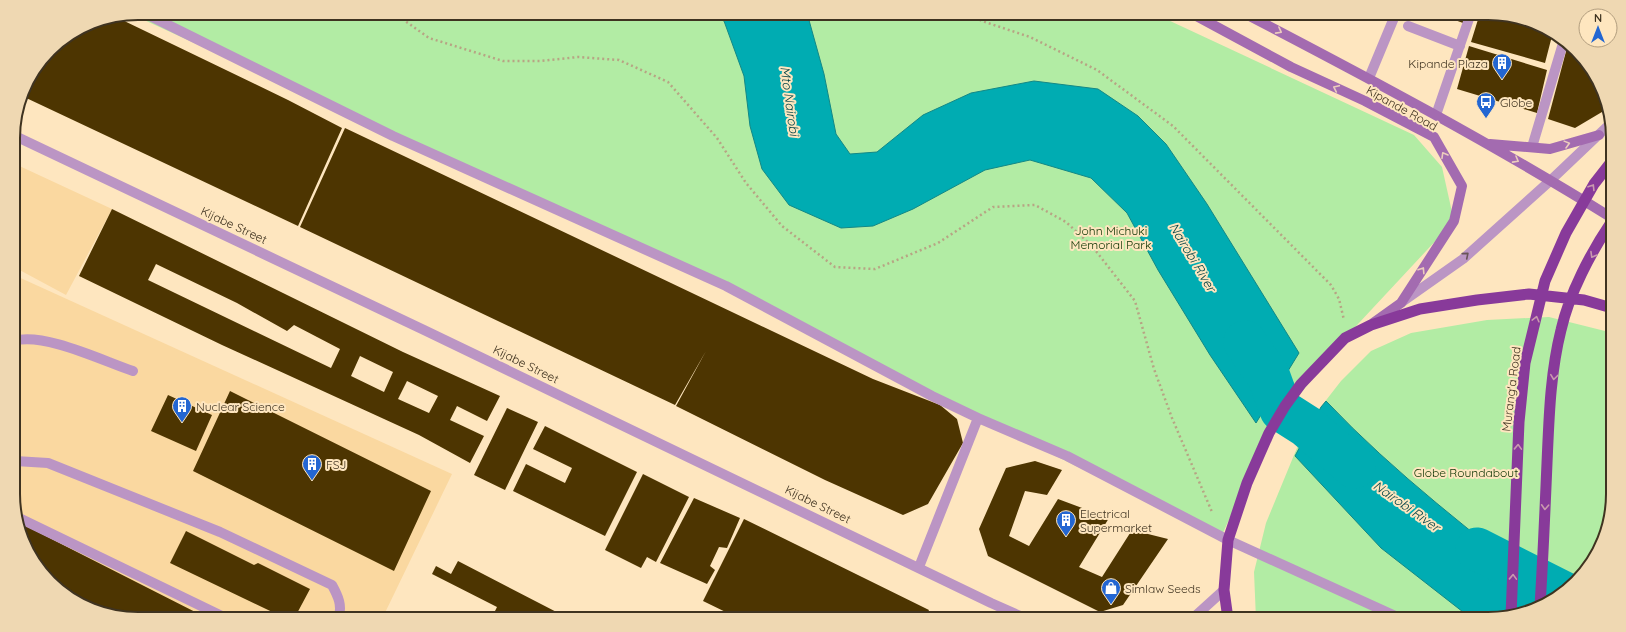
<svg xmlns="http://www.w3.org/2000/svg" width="1626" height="632" font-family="Quicksand,sans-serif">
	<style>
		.built { fill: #fad8a0 }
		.green { fill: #b2eca4 }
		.water { fill: #00acb2; stroke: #138886 }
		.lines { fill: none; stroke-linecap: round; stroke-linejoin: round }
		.river { stroke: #00acb2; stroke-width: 43 }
		.building { fill: #4d3501; fill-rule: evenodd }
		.path { stroke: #b7a484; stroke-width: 2.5; stroke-dasharray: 2 3; stroke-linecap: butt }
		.service { stroke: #bb95c4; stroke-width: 10 }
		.minor { stroke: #bb95c4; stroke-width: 10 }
		.tertiary { stroke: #bb95c4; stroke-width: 10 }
		.secondary { stroke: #a36bb0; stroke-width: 10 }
		.trunk { stroke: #883a9a; stroke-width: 11 }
		.oneway { stroke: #eccdbc }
		.oneway2 { stroke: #c999ae }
		.oneway3 { stroke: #6a5559 }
		.labels { text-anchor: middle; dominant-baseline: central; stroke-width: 4; stroke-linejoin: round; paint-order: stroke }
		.poi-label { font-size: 12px; fill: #3f3320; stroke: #fee6bf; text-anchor: start }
		.street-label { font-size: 12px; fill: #3f3320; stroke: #fee6bf }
		.park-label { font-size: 12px; fill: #0c3302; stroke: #fee6bf }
		.water-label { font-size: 13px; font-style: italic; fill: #054548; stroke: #fee6bf }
		.rim { fill: none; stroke: #3f3320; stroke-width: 2 }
	</style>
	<rect width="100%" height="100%" fill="#fee6bf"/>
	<!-- built -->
	<path class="built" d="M13,163l99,46 -46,86 -52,-28z
		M14,275l438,199 -70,145h-244l-40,-7 -54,-36 -29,-58z"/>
	<!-- green -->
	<path class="green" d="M138,13h1015l261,122 28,32 12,54 -109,117 -76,95 -48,104 -243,-119 -252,-132 -595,-272z
		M1549,317l64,16v161l-7,40 -19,36 -23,23 -36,19 -32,7h-240l-2,-47 12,-49 40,-97 35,-45 30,-30 40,-18 76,-13z"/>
	<!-- water -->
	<path class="water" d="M709,13h98l17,61 12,60 14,20 27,-2 46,-37 48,-22 63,-12 64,8 40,27 28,28 41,60 92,149 -43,70 -46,-68 -52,-85 -31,-57 -36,-35 -61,-18 -45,10 -72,39 -40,17 -32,2 -52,-23 -27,-36 -12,-43 -6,-50 -20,-55z
		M1326,401c69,73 150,134 229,197l-27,14 -32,7h-24l-91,-71 -86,-92 26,-49z"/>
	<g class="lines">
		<!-- river -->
		<path class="river" d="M1245,342l24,35 12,33 25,16 48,41
			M1477,549l87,44"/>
	</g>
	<!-- building -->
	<path class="building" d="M1436,13h31l-4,10z
		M1480,13l48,7 25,12 -8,31 -74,-21z
		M116,17l172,83 54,28 -44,98 -276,-130 4,-13 30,-39 35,-22z
		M1568,44l19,18 20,47 -32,19 -27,-9z
		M1469,46l78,24 -10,43 -80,-24z
		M345,128l528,251 67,26 17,14 6,24 -35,61 -25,11 -78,-35 -149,-74 30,-55 -31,54 -375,-178z
		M112,209l291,143 97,44 -13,25 -30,-15 -7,14 34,16 -14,27 -51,-28 -197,-90 -143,-69zM156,264l81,39 50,28 7,-6 46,24 -9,19 -183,-88zM360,356l33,16 -9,20 -33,-16zM407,381l31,15 -9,17 -31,-14z
		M230,391l201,100 -37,80 -201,-100z
		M168,395l44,20 -16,36 -45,-20z
		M507,408l31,14 -33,68 -31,-15z
		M545,426l92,46 -32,64 -92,-45 13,-27 39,19 7,-15 -39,-19z
		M1035,461l27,9 -15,25 -22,-4 -16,45 20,10 29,-47 51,19 -30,49 23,10 30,-47 36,9 -45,66 -23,7 -112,-56 -9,-27 27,-61z
		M643,474l46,23 -33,65 -9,-5 -6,11 -36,-18z
		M694,498l46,20 -13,30 -8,-1 -9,19 5,4 -8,14 -47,-21z
		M744,519l185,91 -4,9h-185l-37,-18z
		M18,522l191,97h-71l-40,-7 -54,-36z
		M186,531l68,34 4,-2 52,26 -16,30h-7l-117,-56z
		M458,561l112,58h-79l6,-12 -65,-33 4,-8 15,8z"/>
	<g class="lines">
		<!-- path -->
		<path class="path" d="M394,13l35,25 74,23h37l38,-4 41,3 49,22 49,56 29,45 36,43 53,41 40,2 63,-26 55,-36 42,-2 31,17 26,24 43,55 19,68 18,49 40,94
			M966,13l16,8 48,16 67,33 76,56 158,159 8,14 5,21"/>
		<!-- service -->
		<path class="service" d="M1408,26l52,20
			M1369,78l27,-65
			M1436,115l35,-102
			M1532,147l32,-107
			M14,341c30,-9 89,20 119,30
			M15,461l33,2 172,69 112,53c6,11 11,21 6,34
			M15,516l213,103
			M1228,540l174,79"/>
		<!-- minor -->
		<path class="minor" d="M144,13l249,123 333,150 206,110 46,22 -59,149
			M13,135l411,195 567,273 36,16
			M978,418l89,38 161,84
			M1192,619l32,-29"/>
		<!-- tertiary -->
		<path class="tertiary" d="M1402,302l61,-43 88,-79 61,-58"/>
		<!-- secondary -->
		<path class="secondary" d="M1191,13l100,54 74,34 69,36 28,49 -8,35 -53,82 -28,20
			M1244,13c125,65 249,131 368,205
			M1490,144l60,5 49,-14"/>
		<!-- trunk -->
		<path class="trunk" d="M1540,606c3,-48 5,-95 7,-143 2,-44 3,-89 14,-133 8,-36 30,-78 51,-109
			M1511,616l8,-194 6,-59 20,-82 21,-48 28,-49 18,-23
			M1228,619l-4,-29 4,-50 19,-57 22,-50 16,-27 16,-22 44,-46 26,-13 49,-16 57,-9 52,-6 55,6 28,8"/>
	</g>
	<!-- one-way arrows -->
	<defs><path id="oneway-chevron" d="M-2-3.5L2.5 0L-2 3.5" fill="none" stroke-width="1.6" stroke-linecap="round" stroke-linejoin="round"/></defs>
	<g class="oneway">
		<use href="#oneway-chevron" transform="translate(1279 31) rotate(28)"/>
		<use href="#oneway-chevron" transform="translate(1336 88) rotate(-155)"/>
		<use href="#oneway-chevron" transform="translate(1567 144) rotate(-15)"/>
		<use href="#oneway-chevron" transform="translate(1444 155) rotate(-120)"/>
		<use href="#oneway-chevron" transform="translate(1516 160) rotate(29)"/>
		<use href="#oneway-chevron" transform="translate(1422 270) rotate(-57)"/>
	</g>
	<g class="oneway2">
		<use href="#oneway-chevron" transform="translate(1592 187) rotate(-58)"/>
		<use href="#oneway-chevron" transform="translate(1593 255) rotate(120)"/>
		<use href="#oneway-chevron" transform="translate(1536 319) rotate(-76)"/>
		<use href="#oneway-chevron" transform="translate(1554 377) rotate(97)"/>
		<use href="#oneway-chevron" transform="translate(1518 447) rotate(-88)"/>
		<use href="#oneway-chevron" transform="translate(1545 507) rotate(93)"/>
		<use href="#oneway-chevron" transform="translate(1513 577) rotate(-88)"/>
	</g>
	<use class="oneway3" href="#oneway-chevron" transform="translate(1466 255) rotate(-40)"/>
	<!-- icons -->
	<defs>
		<g id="building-pin" transform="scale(1)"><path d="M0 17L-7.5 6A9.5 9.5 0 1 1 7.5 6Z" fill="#2366d2" stroke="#fee6bf"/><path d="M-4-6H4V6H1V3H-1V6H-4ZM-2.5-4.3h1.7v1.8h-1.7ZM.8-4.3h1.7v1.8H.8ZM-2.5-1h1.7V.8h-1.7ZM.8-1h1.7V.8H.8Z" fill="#fff"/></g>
		<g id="bus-pin" transform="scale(1)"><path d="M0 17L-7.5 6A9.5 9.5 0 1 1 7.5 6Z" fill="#2366d2" stroke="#fee6bf"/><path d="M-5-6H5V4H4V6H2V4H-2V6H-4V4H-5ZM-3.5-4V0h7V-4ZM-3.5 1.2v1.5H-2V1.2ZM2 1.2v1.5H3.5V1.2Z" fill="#fff"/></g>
		<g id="shop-pin" transform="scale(1)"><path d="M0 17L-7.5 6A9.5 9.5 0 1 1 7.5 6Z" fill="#2366d2" stroke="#fee6bf"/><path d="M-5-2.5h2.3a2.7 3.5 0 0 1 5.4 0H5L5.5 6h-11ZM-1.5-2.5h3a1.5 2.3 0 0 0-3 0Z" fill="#fff"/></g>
	</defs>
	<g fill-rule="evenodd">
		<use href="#building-pin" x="1502" y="63"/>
		<use href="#bus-pin" x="1486" y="102"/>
		<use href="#building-pin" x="182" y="406"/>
		<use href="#building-pin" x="312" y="464"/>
		<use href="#building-pin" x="1066" y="520"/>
		<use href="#shop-pin" x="1111" y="588"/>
	</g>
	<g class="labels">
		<!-- poi labels -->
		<g class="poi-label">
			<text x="1488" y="63" text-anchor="end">Kipande Plaza</text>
			<text x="1500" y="102">Globe</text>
			<text x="196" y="406">Nuclear Science</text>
			<text x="326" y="464">FSJ</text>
			<text x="1080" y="513">Electrical<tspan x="1080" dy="14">Supermarket</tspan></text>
			<text x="1125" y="588">Simlaw Seeds</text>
		</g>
		<!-- street labels -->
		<g class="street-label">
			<text transform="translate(1402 108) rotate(29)">Kipande Road</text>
			<text transform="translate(234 225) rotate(25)">Kijabe Street</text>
			<text transform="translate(526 364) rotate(26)">Kijabe Street</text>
			<text transform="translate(1511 389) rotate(-83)">Murang'a Road</text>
			<text transform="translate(818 504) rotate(26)">Kijabe Street</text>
		</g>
		<!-- park labels -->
		<g class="park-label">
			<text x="1111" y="230">John Michuki<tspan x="1111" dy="14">Memorial Park</tspan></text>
			<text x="1466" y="472">Globe Roundabout</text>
		</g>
		<!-- water labels -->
		<g class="water-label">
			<text transform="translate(790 101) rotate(82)">Mto Nairobi</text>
			<text transform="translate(1193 257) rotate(59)">Nairobi River</text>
			<text transform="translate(1407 506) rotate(35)">Nairobi River</text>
		</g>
	</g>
	<!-- crop -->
	<path d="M0 0H1626V632H0ZM138 20H1488A118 118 0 0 1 1606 138V494A118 118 0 0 1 1488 612H138A118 118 0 0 1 20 494V138A118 118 0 0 1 138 20Z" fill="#efd8b2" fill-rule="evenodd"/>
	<path class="rim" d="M138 20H1488A118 118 0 0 1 1606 138V494A118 118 0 0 1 1488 612H138A118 118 0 0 1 20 494V138A118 118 0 0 1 138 20Z"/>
	<!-- north arrow -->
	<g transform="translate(1598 28)"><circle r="19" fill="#fee6bf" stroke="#b29e7f"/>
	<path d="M0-3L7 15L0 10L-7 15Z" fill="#2366d2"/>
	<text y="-6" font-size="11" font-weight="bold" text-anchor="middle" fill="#3f3320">N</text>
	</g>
</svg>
